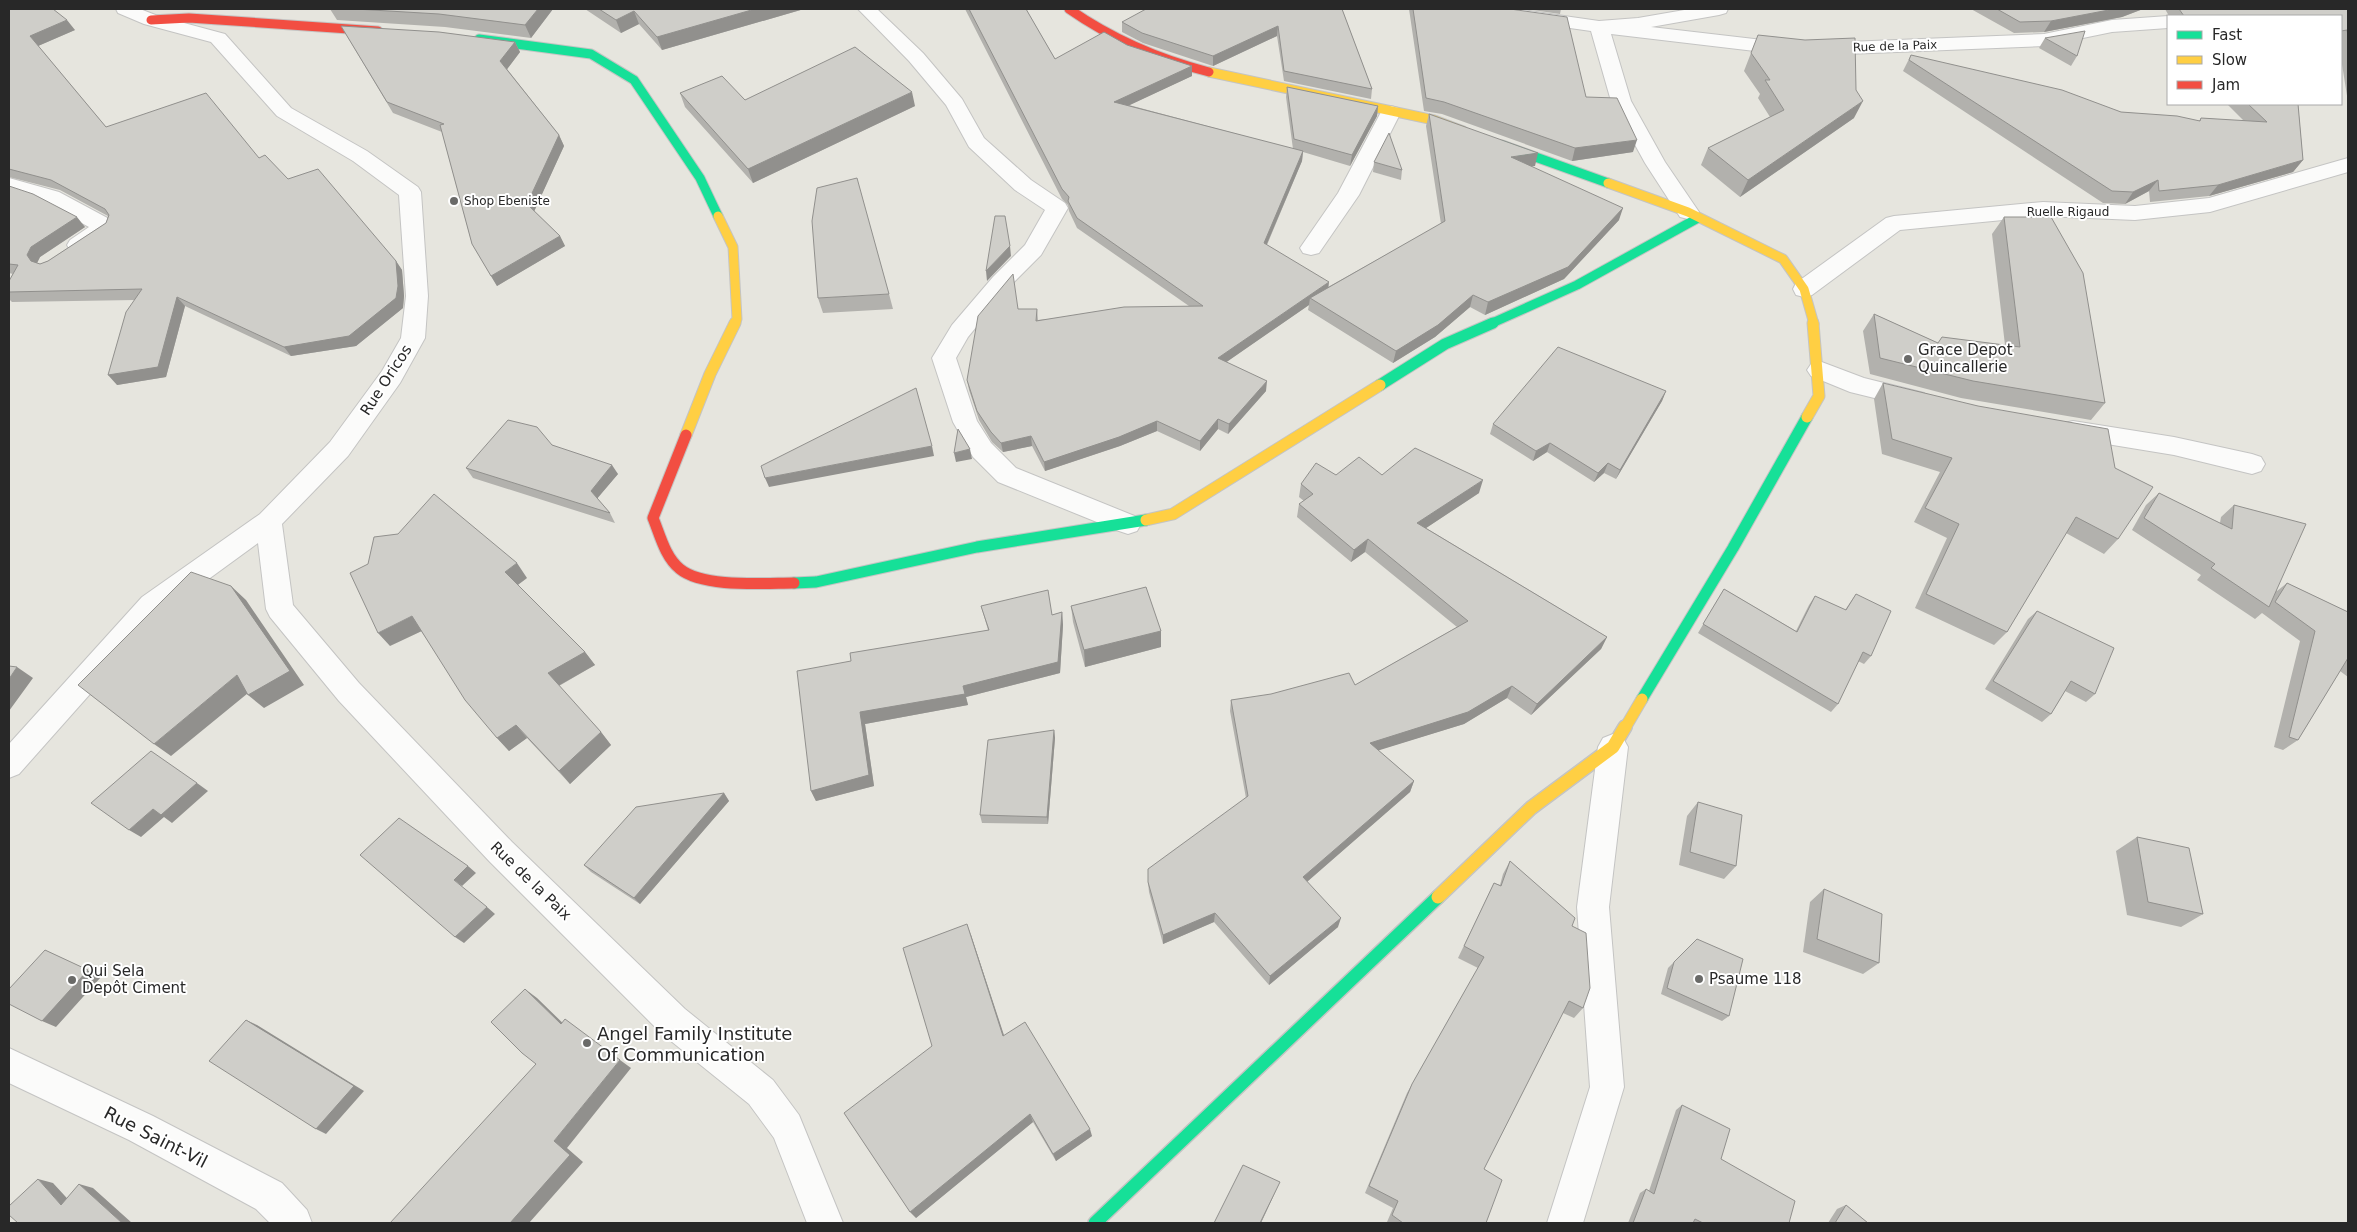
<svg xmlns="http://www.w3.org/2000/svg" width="2357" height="1232" font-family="'DejaVu Sans',sans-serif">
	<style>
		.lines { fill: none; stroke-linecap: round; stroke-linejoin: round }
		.street-casing { stroke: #c4c4c3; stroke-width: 2 }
		.fast-far2-casing { stroke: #c4c4c3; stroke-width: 11 }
		.fast-far1-casing { stroke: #c4c4c3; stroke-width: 13 }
		.fast-casing { stroke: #c4c4c3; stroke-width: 16 }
		.slow-far2-casing { stroke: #c4c4c3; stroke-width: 11 }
		.slow-far1-casing { stroke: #c4c4c3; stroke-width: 13 }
		.slow-casing { stroke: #c4c4c3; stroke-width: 16 }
		.jam-far1-casing { stroke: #c4c4c3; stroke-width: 11 }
		.jam-casing { stroke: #c4c4c3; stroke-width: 13 }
		.street { fill: #fbfbfa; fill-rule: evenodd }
		.fast-far2 { stroke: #16e098; stroke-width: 9 }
		.fast-far1 { stroke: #16e098; stroke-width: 11 }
		.fast { stroke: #16e098; stroke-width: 13 }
		.slow-far2 { stroke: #ffcf43; stroke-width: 9 }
		.slow-far1 { stroke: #ffcf43; stroke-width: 11 }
		.slow { stroke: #ffcf43; stroke-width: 13 }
		.jam-far1 { stroke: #f24e42; stroke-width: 9 }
		.jam { stroke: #f24e42; stroke-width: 11 }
		.wall { fill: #b2b1ad }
		.shaded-wall { fill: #91908d }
		.building { fill: #cfcec9; stroke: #91908d }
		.poi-dot { fill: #6a6a68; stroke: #fff; stroke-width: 2 }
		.labels { text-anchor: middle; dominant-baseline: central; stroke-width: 4; stroke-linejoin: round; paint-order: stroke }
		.far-street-label { font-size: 12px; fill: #282828; stroke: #fff }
		.far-poi-label { font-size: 12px; fill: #282828; stroke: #fff; text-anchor: start }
		.poi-label { font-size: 15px; fill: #282828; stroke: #fff; text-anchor: start }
		.street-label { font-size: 15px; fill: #282828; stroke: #fff }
		.near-poi-label { font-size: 18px; fill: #282828; stroke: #fff; text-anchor: start }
		.near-street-label { font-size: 18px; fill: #282828; stroke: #fff }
	</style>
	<rect width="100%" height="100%" fill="#e6e5de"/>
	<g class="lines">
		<!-- street casing -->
		<g class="street-casing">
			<path id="street" d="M116,9h24l18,7 67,18 66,74 76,43 51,36 3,5 7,104 -3,42 -25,45 -52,73 -66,68 11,81 66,78 153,159 173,167 88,71 26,35 44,108h-36l-33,-85 -25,-34 -88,-71 -171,-171 -151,-161 -69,-84 -4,-8 -8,-66 -96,70 -143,161 -10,4v-34l133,-147 118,-83 70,-72 52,-71 19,-33 5,-42 -7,-101 -46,-34 -76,-45 -66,-74 -67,-18 -26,-11z
				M858,9h19l46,44 39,46 22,39 47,42 34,23 3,5 -27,47 -32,32 -41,50 -12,21 21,63 14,22 25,25 121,49 4,7 -4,7 -9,3 -9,-3 -121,-49 -25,-25 -20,-35 -21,-64 20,-33 41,-48 32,-32 20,-35 -30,-20 -46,-43 -23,-42 -37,-44z
				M1495,9h20l84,12 39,-3 52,-9h38l-2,4 -7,2 -68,12 146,17 247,-10 68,-14 56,-4v12l-56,4 -68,14 -247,10 -186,-22 20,67 34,61 34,50 -3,5 -8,2 -8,-2 -35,-54 -34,-62 -20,-70 -85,-12 -7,-2z
				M1391,106l7,2 3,4 -42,83 -40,58 -8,2 -8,-2 -3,-5 38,-55 43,-81 3,-4z
				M2348,158v14l-138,40 -75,8 -92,-4 -143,14 -88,65 -8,2 -8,-2 -3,-6 3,-6 90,-65 8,-2 149,-14 92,4 74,-8z
				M9,178l50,14 54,29 3,5c-8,13 -31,28 -46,24l-3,-5 3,-5 19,-13 -46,-25 -34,-10z
				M1819,361l45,17 60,15 3,6 -3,6 -9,3 -65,-16 -39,-16 -4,-6 4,-6z
				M2073,421l101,16 78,17 9,3 4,7 -4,7 -9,3 -78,-19 -110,-18 -3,-7 3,-7z
				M1613,734l10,4 5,9 -19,160 15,180 -41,136h-36l43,-136 -13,-180 21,-160 5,-9z
				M9,1048l144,68 129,67 25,27 5,13h-42l-14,-14 -127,-69 -120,-57z"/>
		</g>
		<!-- fast-far2 casing -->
		<g class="fast-far2-casing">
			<path id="fast-far2" d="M479,39l112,15 43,26 66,98 18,38
				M1502,145l106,38
				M1490,324l87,-39 121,-67"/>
		</g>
		<!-- fast-far1 casing -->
		<g class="fast-far1-casing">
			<path id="fast-far1" d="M1380,385l65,-41 48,-21
				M794,583l22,-1 161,-35 169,-27
				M1642,699l91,-151 74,-131"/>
		</g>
		<!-- fast casing -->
		<g class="fast-casing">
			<path id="fast" d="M1095,1223l343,-326"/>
		</g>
		<!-- slow-far2 casing -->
		<g class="slow-far2-casing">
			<path id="slow-far2" d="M1209,72l225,48 29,11
				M1608,183l80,29 95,47 21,30 10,35
				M718,216l15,31 4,72 -2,5"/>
		</g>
		<!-- slow-far1 casing -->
		<g class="slow-far1-casing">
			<path id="slow-far1" d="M1807,417l12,-21 -6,-73
				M686,435l24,-61 25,-51
				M1146,520l27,-6 207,-129
				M1625,728l17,-29"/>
		</g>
		<!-- slow casing -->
		<g class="slow-casing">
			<path id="slow" d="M1438,897l93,-89 82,-61 12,-20"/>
		</g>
		<!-- jam-far1 casing -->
		<g class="jam-far1-casing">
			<path id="jam-far1" d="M1069,9c43,30 89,50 140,63
				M151,20l38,-2 189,13"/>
		</g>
		<!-- jam casing -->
		<g class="jam-casing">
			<path id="jam" d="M686,435l-33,83c7,17 12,39 27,51 23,19 85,14 114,14"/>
		</g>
		<!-- street -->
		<use href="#street" class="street"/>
		<!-- fast-far2 -->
		<use href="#fast-far2" class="fast-far2"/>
		<!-- fast-far1 -->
		<use href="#fast-far1" class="fast-far1"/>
		<!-- fast -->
		<use href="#fast" class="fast"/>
		<!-- slow-far2 -->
		<use href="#slow-far2" class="slow-far2"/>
		<!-- slow-far1 -->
		<use href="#slow-far1" class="slow-far1"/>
		<!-- slow -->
		<use href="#slow" class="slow"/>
		<!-- jam-far1 -->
		<use href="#jam-far1" class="jam-far1"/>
		<!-- jam -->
		<use href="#jam" class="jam"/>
	</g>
	<!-- wall -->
	<path class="wall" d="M9,9l66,21 -37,16 68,81 153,31 137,103 6,9 2,26 -1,12 -47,38 -65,10 -106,-50 -19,71 -49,8 18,-85 -123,2 -3,-3v-18l4,-7 -4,-1v-87l76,41 -45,30 -3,6 3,1 8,-3 58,-38 2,-7 -48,-26 -51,-13z
		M330,9h223l-22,29 -86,-11 -108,-7z
		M585,9h219l-142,41 -23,-26 -18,9z
		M965,9h61l29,50 72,-14 65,31 -63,29 164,44 -7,-52 1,-10 91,19 -1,10 -27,50 -47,-14 -1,9 -35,84 61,42 113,-63 -15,-98 3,-12 106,52h-4l88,54 -55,59 -79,36 -15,-8 -35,30 -42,26 -85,-53 1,-5 -83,57 40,29 -38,43 -10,-5 -18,22 -43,-20 -37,15 -75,25 -13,-25 -29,6 -11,-10 -13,-22 -10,-30 -2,-10 51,-71h19l1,11 151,-14 -112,-78 -8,-17 -1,-6 -6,-6z
		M1342,9l30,80 -1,10 -87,-18 -7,-45 -64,30 -70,-23 -21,-11v-10z
		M1409,9h101l123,143 -61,9 -130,-47 -18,-3z
		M1526,9h35l-1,5z
		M1971,9h172l-21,8 -78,15 -30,1z
		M2165,9h183v93l-7,-44v-42h-172z
		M341,26l174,16 5,10 -13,17 52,66 5,11 -30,65 26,25 5,10 -68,40 -25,-42 -30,-112 -49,-19z
		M1758,35l96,83 -114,79 -39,-32 7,-17 62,-31 -12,-19 2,-4 -16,-23z
		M2045,38l32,18 -6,10 -32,-18z
		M1911,55l210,57 78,9 2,-3 43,3 -17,-17h71l5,56 -10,12 -84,24 -59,6 -1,-11 -24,13 -22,-1 -200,-132z
		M680,93l65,7 170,6 -162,77 -68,-76z
		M1374,162l28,8 -1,10 -28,-8z
		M2004,217l101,186 -14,17 -130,-22 -91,-24 -7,-43 11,-17 64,29 67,2 -13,-111z
		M889,294l4,15 -70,4 -5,-15z
		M1883,383l235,156 -14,15 -38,-21 -59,99 -13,13 -79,-37 32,-70 -33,-16 26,-50 -58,-18 -8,-55z
		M1666,391l-4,10 -46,78 -12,-6 -10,9 -47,-30 -14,9 -43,-27 3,-10z
		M552,445l66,29 -21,24 13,15 5,10 -142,-45 -7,-10z
		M1336,475h46l97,18 -53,35 181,109 -6,12 -70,66 -24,-17 -43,26 -86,26 36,31 -4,11 -103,90 31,45 -69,58 -55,-63 -51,22 -14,-52 -1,-10 98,-84 -16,-87 1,-11 124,-15 102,-58 -92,-75 -14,10 -54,-45 2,-13 5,-3 -5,-4 2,-13z
		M2159,493l61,30 1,-6 13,-12 43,86 10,-8 61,29v65l-8,-6 -42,69 -15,10 -9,-3 26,-106 -38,-28 -7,6 -58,-39 4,-5 -69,-45 14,-25z
		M527,578l-9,7 67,67 10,13 -36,21 42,46 10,13 -41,39 -43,-46 -18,13 -12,-13 -76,-107 -31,15z
		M1724,589l72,42 13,-26 6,-9 30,14 11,-16 15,62 -7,8 -6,-3 -20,43 -7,8 -133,-79z
		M981,606l71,9 10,-3 1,13 -3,48 -94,24 2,8 -103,19 9,62 -58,15 -5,-10 40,-130 137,-31z
		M1071,606l90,25v16l-76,20 -12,-45z
		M2037,611l58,83 -9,8 -21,-11 -14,23 -9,8 -57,-33 43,-70z
		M1054,730l1,8 -7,86 -66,-1 -2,-8z
		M724,793l5,8 -89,103 -49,-32 -7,-7z
		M1698,802l38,64 -12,13 -45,-14 8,-49z
		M2137,837l66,77 -22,13 -54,-12 -11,-64z
		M1510,861l62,65 11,82 -9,10 -11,-5 -79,156 2,54h-96l-3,-1 6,-14 -28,-15 42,-100 71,-125 -20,-10 36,-75 6,2 3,-11z
		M1824,889l55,74 -16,11 -60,-22 7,-50z
		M971,935l33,100 88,101 -36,25 -23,-39 -117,96 16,-172z
		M1697,939l32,77 -7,5 -61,-27 7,-26z
		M1682,1105l39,54 68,64h-161l12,-30 6,-4 3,2 27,-81z
		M1846,1205l22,18h-40l9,-14z"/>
	<!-- shaded-wall -->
	<path class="shaded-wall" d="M538,9h15l-22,29 -6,-13z
		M755,9h49l-142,41 -5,-13z
		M2114,9h29l-21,8 -78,15 7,-11z
		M634,11l5,13 -18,9 -5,-13z
		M67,20l8,10 -37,16 -8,-10z
		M1278,26l-1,10 -64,30v-10z
		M515,42l5,10 -15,20 -5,-11z
		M1192,66v10l-77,36 -1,-10z
		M912,92l3,14 -162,77 -5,-14z
		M1863,101l-9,17 -114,79 8,-17z
		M1378,106l-1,10 -27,50 2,-11z
		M559,135l5,11 -31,68 -6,-10z
		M1637,140l-4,12 -61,9 3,-13z
		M1303,151l-1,10 -39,92 1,-10z
		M1538,153l-3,13 -27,3 3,-12z
		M2303,160l-10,12 -84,24 9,-11z
		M2158,180l-9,11 -24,13 8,-12z
		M1623,208l-4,12 -55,59 -79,36 3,-13z
		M77,217l8,10 -45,30 -4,8 -5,-4 -4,-6 4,-8z
		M560,236l5,10 -68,40 -6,-10z
		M1010,246l1,10 -24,25 -1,-10z
		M396,261l6,9 2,26 -1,12 -47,38 -65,10 -7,-9z
		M1329,282l-1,10 -18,6 -1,7 -91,63v-10z
		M1473,295l-3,12 -35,30 -42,26 3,-12z
		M177,297l8,9 -19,71 -49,8 -9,-10z
		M1267,381l-1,10 -38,43 1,-10z
		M1666,391l-4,10 -46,78 4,-9z
		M1218,419v10l-18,22v-10z
		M1157,421v10l-37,15 -75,25 -1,-9z
		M1031,436l1,10 -29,6 -2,-9z
		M1550,443l-3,9 -14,9 3,-10z
		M932,446l2,10 -165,31 -4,-9z
		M970,449l2,10 -16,3 -2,-9z
		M1608,463l-4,10 -10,9 4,-9z
		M612,465l6,9 -22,26 -5,-9z
		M1483,480l-4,13 -65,43 3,-13z
		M1368,539l-3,13 -14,10 3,-12z
		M517,563l10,15 -11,8 -11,-14z
		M231,586l15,14 58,85 -40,23 -16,-13z
		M1062,612l1,13 -3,48 -94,24 2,8 -103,19 9,62 -58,15 -5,-10 49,-79 103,-26z
		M412,616l12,14 -34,16 -12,-13z
		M1161,631v16l-76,20 -1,-17z
		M1607,637l-6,12 -70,66 6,-11z
		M585,652l10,13 -37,21 -10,-13z
		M17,667l16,11 -24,33v-32z
		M237,675l16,14 -82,67 -17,-12z
		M1512,686l-5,12 -43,26 -97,30 3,-11z
		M516,725l11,13 -18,13 -12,-13z
		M1054,730l1,8 -7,86 -1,-7z
		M601,732l10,13 -41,39 -11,-13z
		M1414,781l-4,11 -109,95 2,-10z
		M197,783l11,8 -36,32 -8,-6 -23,20 -12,-7 24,-21z
		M724,793l5,8 -89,103 -6,-6z
		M468,866l8,7 -14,13 -8,-6z
		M487,907l8,7 -31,29 -9,-6z
		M1215,913l-1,9 -51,22v-9z
		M1341,918l-3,9 -69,58 1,-9z
		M967,924l4,11 36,110 -4,-9z
		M45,950l56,27 -45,50 -14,-6z
		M525,989l12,9 36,35 -12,-9z
		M246,1020l11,5 107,66 -38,43 -10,-5z
		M620,1060l11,8 -64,80 16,14 -54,61h-19l44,-82z
		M1030,1114l3,8 -117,96 -6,-6z
		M1090,1129l2,7 -36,25 -3,-7z
		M38,1179l15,4 23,25 -15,-3z
		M1280,1182l-19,41h-1z
		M79,1184l14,4 39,35h-10z"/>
	<!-- building -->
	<path class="building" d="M9,9h44l14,11 -37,16 76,91 100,-34 53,65 6,-3 23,24 30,-10 78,92 2,25 -2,12 -47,38 -65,11 -107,-50 -19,70 -50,8 18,-63 16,-23 -133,3v-11l9,-16 -9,-1v-78l24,8 44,23 -46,30 -4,8 4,6 9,3 8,-3 58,-38 3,-8 -4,-6 -54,-29 -42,-11z
		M355,9h183l-13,16 -86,-11z
		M599,9h156l-98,28 -23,-26 -18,9z
		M969,9h57l29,50 49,-27 23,13 65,21 -78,36 189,49 -39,92 65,39 -111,76 49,23 -38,43 -11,-5 -18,22 -43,-20 -38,16 -75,25 -13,-26 -30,7 -10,-11 -14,-21 -10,-31 11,-64 35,-42 5,35h19l-1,12 88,-14 79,-1 -126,-88 -9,-17 1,-4 -7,-8z
		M1146,9h196l30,80 -88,-18 -6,-45 -65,30 -71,-23 -20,-11z
		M1413,9h97l57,8 19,80 31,1 20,42 -62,8 -131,-46 -18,-4z
		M1997,9h117l-63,12 -31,1z
		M2179,9h169v27l-1,-6 -6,1v-15h-157z
		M341,26l98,6 76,10 -15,19 59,74 -32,69 33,32 -69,40 -19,-32 -32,-119 4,-1 -57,-22z
		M2085,31l-8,25 -32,-18z
		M1758,35l47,5 50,-2 1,52 7,11 -115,79 -40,-32 76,-38 -19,-30h5l-19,-27z
		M855,47l57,45 -164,77 -68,-76 42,-17 23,24z
		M1911,55l151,35 59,22 56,4 23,5 1,-3 66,4 -19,-18h50l5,56 -85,25 -59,6 -1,-11 -25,12 -21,-1 -203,-131z
		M1287,87l91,19 -26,49 -58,-16z
		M1429,114l109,39 -27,4 112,51 -55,59 -80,35 -15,-7 -35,30 -42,26 -86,-53 135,-77z
		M1389,133l13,37 -28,-8z
		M857,178l32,116 -71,4 -6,-77 5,-33z
		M995,216h10l5,30 -24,25z
		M2004,217h47l32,56 22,130 -132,-22 -93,-23 -6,-44 64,29 4,-6 78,10z
		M1558,347l108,44 -46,79 -12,-7 -10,10 -48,-30 -14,8 -43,-27z
		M1883,383l95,23 130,23 7,39 38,19 -35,52 -42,-22 -69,115 -81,-38 33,-70 -34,-16 27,-50 -60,-19z
		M916,388l16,58 -167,32 -4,-12z
		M508,420l29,7 15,18 60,20 -21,26 19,22 -144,-45z
		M958,429l12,20 -16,4z
		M1415,448l68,32 -66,43 190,114 -70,67 -25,-18 -44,26 -98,31 44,38 -111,96 38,41 -71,58 -55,-63 -52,22 -15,-53v-13l100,-73 -17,-96 40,-6 78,-21 6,12 113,-64 -100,-82 -14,11 -55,-46 14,-10 -12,-10 15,-21 20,12 23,-18 23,18z
		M2159,493l73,36 2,-24 72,19 -37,83 -58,-39 4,-4 -71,-46z
		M434,494l83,69 -12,9 80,80 -37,21 53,59 -42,39 -43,-46 -19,13 -32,-38 -53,-84 -34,17 -28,-60 18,-9 6,-27 24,-3z
		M191,572l40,14 59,85 -42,24 -11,-20 -83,69 -76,-59z
		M2287,583l61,29v46l-50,82 -9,-3 26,-106 -40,-29z
		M1146,587l15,44 -77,19 -13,-44z
		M1724,589l73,43 18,-36 31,14 10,-16 35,17 -20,45 -8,-4 -25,52 -135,-80z
		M1048,590l4,25 10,-3 -4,50 -95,24 2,8 -105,18 9,63 -58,16 -14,-120 54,-10 -1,-8 139,-23 -8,-24z
		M2037,611l77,37 -19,46 -24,-13 -20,33 -58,-33z
		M9,666l8,1 -8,12z
		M1054,730l-7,87 -67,-2 8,-75z
		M151,751l46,32 -36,32 -8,-6 -24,21 -38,-27z
		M724,793l-90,105 -50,-33 52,-58z
		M1698,802l44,13 -6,51 -46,-14z
		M399,818l69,48 -14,14 33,27 -32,30 -95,-82z
		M2137,837l52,11 14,66 -55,-12z
		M1510,861l65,57 -3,8 14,7 4,55 -7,20 -14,-7 -85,168 18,11 -16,43h-83l-11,-8 6,-14 -29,-15 43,-102 72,-127 -20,-11 30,-63 7,3z
		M1824,889l58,25 -3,49 -62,-24z
		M967,924l36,112 22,-14 65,107 -37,25 -23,-40 -120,98 -66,-99 88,-67 -29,-98z
		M1697,939l46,20 -14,57 -62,-28 7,-26z
		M45,950l43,20 -46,51 -33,-17v-15z
		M525,989l36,35 4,-5 55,41 -66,81 16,14 -60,68h-120l146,-159 -14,-11 -31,-31z
		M246,1020l108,66 -38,43 -107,-68z
		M1682,1105l48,24 -9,30 74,42 -6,22h-86l-8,-4 -2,4h-60l13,-34 8,5z
		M1243,1165l37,17 -20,41h-46z
		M38,1179l23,26 18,-21 43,39h-104l-9,-8v-9z
		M1846,1205l22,18h-33z"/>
	<!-- markers -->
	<g class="poi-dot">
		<circle cx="454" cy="201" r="5"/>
		<circle cx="1908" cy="359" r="5"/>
		<circle cx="1699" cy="979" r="5"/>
		<circle cx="72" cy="980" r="5"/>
		<circle cx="587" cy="1043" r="5"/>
	</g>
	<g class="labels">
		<!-- far-street labels -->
		<g class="far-street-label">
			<text transform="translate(1895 46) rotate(-2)">Rue de la Paix</text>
			<text x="2068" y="212">Ruelle Rigaud</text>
		</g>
		<!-- far-poi labels -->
		<g class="far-poi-label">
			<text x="464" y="201">Shop Ebeniste</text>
		</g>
		<!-- poi labels -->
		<g class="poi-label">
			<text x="1918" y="350">Grace Depot<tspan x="1918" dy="17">Quincallerie</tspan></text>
			<text x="82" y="971">Qui Sela<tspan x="82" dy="17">Depôt Ciment</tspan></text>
			<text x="1709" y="979">Psaume 118</text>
		</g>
		<!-- street labels -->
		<g class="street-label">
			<text transform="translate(386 380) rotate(-57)">Rue Oricos</text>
			<text transform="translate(531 881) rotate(44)">Rue de la Paix</text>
		</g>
		<!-- near-poi labels -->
		<g class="near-poi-label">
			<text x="597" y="1033">Angel Family Institute<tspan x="597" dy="21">Of Communication</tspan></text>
		</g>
		<!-- near-street labels -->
		<g class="near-street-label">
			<text transform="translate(156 1137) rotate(27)">Rue Saint-Vil</text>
		</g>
	</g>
	<!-- border -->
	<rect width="2357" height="1232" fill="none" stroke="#282828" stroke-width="20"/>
	<!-- legend -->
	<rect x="2167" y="15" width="175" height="90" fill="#ffffff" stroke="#a9a9a9"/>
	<rect x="2177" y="31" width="25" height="8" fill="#16e098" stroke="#a9a9a9"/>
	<text x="2212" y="40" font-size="15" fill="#282828">Fast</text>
	<rect x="2177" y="56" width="25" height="8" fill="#ffcf43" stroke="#a9a9a9"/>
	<text x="2212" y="65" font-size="15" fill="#282828">Slow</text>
	<rect x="2177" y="81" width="25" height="8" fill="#f24e42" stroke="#a9a9a9"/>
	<text x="2212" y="90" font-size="15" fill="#282828">Jam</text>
</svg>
